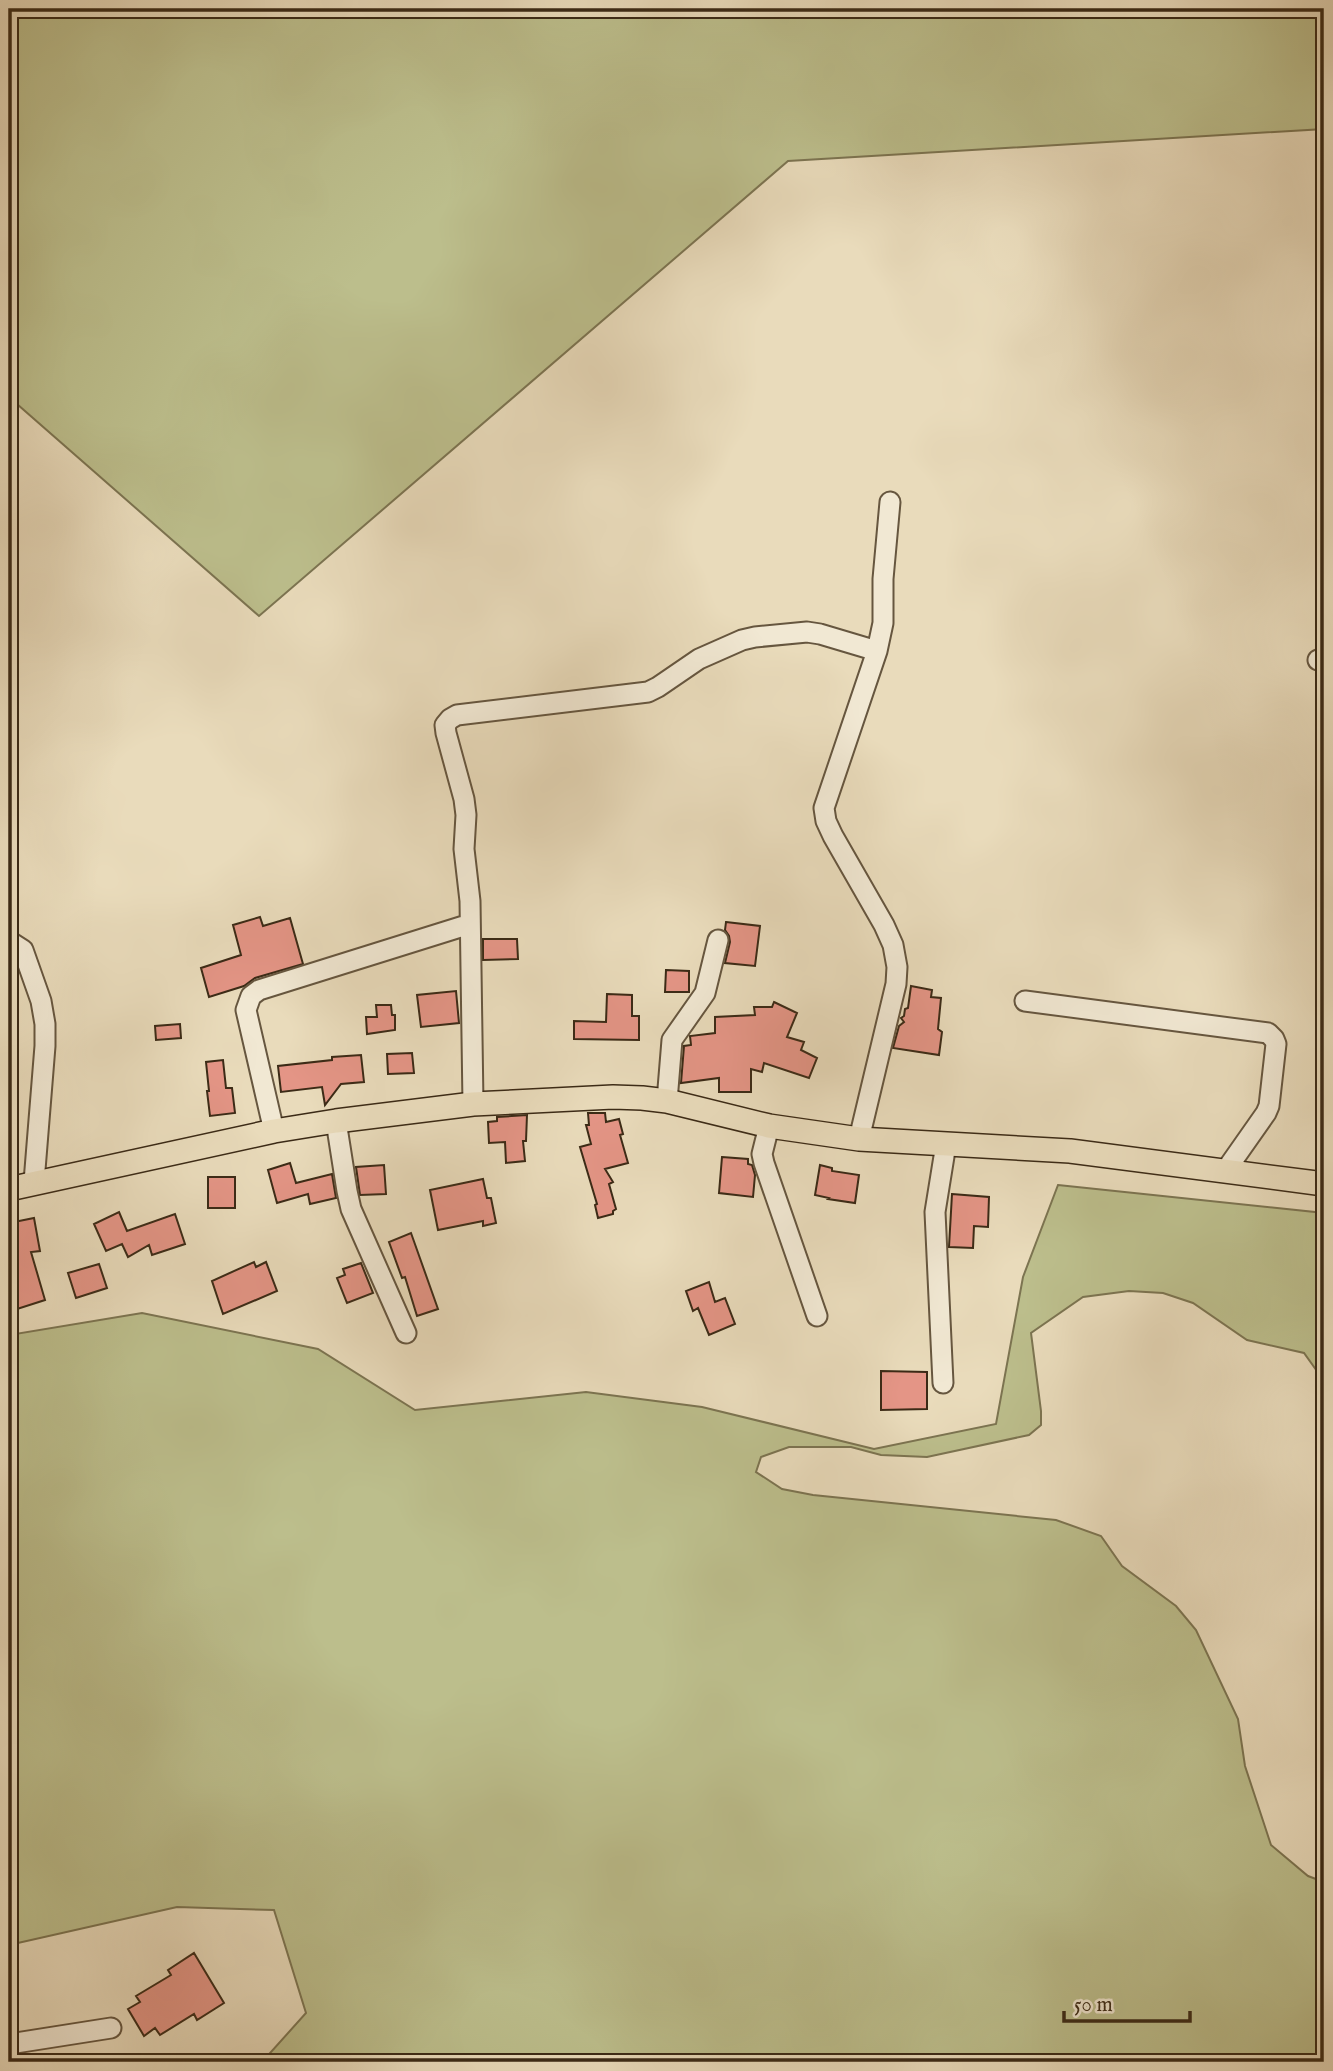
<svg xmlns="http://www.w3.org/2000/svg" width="1333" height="2071" font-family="'IM FELL English',serif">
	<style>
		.green { fill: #bcbe8c; stroke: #7c7451; stroke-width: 2 }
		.building { fill: #e49586; stroke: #3b2a16; stroke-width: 2 }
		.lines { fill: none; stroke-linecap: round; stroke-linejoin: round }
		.minor-casing { stroke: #66563f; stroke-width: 23 }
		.major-casing { stroke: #3b2a16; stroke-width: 26 }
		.minor { stroke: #f1e8d3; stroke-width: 19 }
		.major { stroke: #e9dbbb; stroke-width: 23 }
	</style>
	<rect width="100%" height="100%" fill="#e9dbbb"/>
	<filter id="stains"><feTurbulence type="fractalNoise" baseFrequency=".00286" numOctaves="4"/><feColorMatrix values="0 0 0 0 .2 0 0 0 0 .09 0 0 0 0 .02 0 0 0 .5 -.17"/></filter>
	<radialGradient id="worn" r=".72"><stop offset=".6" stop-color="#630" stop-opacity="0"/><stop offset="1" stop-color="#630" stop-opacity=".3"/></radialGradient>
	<!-- green -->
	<path class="green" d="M9,9h1315v120l-536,32 -529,455 -250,-219z
		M1058,1185l266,28v168l-20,-28 -57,-13 -54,-37 -30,-10 -34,-2 -46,6 -52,36 10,78v14l-12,10 -102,22 -46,-2 -30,-8h-62l-28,10 -5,15 26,17 31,6 243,25 45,16 21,30 54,40 20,24 42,89 7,47 26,79 37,31 16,6v180h-1062l44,-49 -32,-103 -97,-3 -168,38v-610l133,-22 176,36 97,61 171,-18 116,15 172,42 122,-25 27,-147z"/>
	<!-- building -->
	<path class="building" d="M260,917l3,9 27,-8 13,46 -48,14 -11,8 -35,11 -8,-29 40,-13 -8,-30z
		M726,922l34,4 -5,40 -30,-3 5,-21 -1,-6 -4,-6z
		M483,939h34l1,20 -35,1z
		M666,970l23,1v21h-24z
		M911,986l21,4 -1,7 10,1 -3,31 4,3 -3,23 -46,-7 6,-22 5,-4 -3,-4 3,-2 1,-7 3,-1z
		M456,991l3,32 -38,4 -4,-32z
		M607,994l25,1v21h7v24l-65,-1v-18l32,1z
		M774,1002l23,11 -10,24 17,5 -3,8 16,8 -8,20 -45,-15 -2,9 -11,-3v23h-32v-14l-38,5 3,-37 7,-1 -1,-9 25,-3v-16l40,-2 -1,-8h18z
		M376,1005h15l1,10h3v15l-28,4 -1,-17h11z
		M180,1024l1,14 -25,2 -1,-14z
		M412,1053l2,20 -26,1 -1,-20z
		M361,1055l3,27 -23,2 -16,21 -3,-18 -41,5 -3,-26 54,-6v-3z
		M223,1060l3,28h6l3,25 -25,3 -3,-25h2l-3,-29z
		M588,1113h17l1,9 13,-3 4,15 -3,1 8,28 -23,6 8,13 -4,2 7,25 -3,2v3l-15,4 -3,-13 2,-1 -17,-57 11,-3 -5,-19h3z
		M527,1115l-1,26h-3l2,20 -19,2 -1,-21 -16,1 -1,-21 9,-1v-4z
		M722,1157l26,2v5l4,1 3,10 -2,22 -34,-4z
		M290,1163l6,20 36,-9 4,24 -26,6 -2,-10 -31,9 -9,-33z
		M384,1165l2,29 -26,1 -4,-28z
		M820,1165l12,3v3l27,4 -4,28 -27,-4 1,-1 -14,-3z
		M208,1177h27v31h-27z
		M483,1179l4,19h4l5,25 -13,3v-5l-45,9 -8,-40z
		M952,1194l37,3 -1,30 -14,-1 -1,22 -24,-1z
		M119,1212l8,19 48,-17 10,30 -33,11 -3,-10 -21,12 -6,-13 -16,7 -12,-27z
		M34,1218l6,33 -9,1 14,48 -31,10 -5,-17v-70z
		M411,1233l27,76 -21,7 -12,-39 -3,1 -13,-36z
		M254,1262l2,5 10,-5 11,29 -54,23 -11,-33z
		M361,1263l12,30 -26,10 -10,-25 8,-3 -2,-6z
		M99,1264l8,24 -31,10 -8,-25z
		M709,1282l6,20 10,-4 10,26 -26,11 -11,-27 -5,3 -7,-20z
		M881,1371l46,1v37l-46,1z
		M194,1953l30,50 -27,17 -3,-6 -34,21 -5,-7 -11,8 -16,-27 12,-7 -4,-6 35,-21 -3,-5z"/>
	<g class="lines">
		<!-- minor casing -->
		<g class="minor-casing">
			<path id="minor" d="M1318,660l6,-2
				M9,941l14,9 18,51 4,23v22l-11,136
				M1025,1001l243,32 6,6 2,5 -7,62 -3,7 -40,57
				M667,1101l5,-61 33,-47 13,-53
				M473,1104l-3,-203 -6,-52 2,-34 -2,-16 -18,-66 -1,-8 5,-6 7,-4 191,-23 10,-5 41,-28 43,-19 13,-3 52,-5 13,2 57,17
				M336,1121l11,70 4,18 55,124
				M769,1126l-7,28 2,9 53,153
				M274,1131l-28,-121 5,-14 8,-6 211,-66
				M859,1139l37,-155 1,-17 -4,-22 -9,-20 -51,-89 -7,-15 -2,-13 53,-157 6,-28v-44l7,-77
				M943,1383l-8,-171 11,-68
				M9,2044l102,-16"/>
		</g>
		<!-- major casing -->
		<g class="major-casing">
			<path id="major" d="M9,1189l265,-58 62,-10 137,-17 140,-7 29,1 25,3 102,25 90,13 211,12 254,33"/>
		</g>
		<!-- minor -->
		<use href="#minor" class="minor"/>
		<!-- major -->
		<use href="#major" class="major"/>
	</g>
	<!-- margin -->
	<rect width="1333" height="2071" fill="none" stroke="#e9dbbb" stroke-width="35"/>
	<rect x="10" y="10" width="1312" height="2050" fill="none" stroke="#3b2a16" stroke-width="3.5"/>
	<rect x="18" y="18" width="1298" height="2036" fill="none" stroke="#3b2a16" stroke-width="2"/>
	<!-- scale -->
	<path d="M1064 2011v10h126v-10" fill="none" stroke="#3b2a16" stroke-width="3.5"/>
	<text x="1074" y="2011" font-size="21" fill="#3b2a16" stroke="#f1e8d3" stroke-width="5" paint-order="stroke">50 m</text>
	<rect width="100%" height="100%" filter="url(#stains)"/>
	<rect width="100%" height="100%" fill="url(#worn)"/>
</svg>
